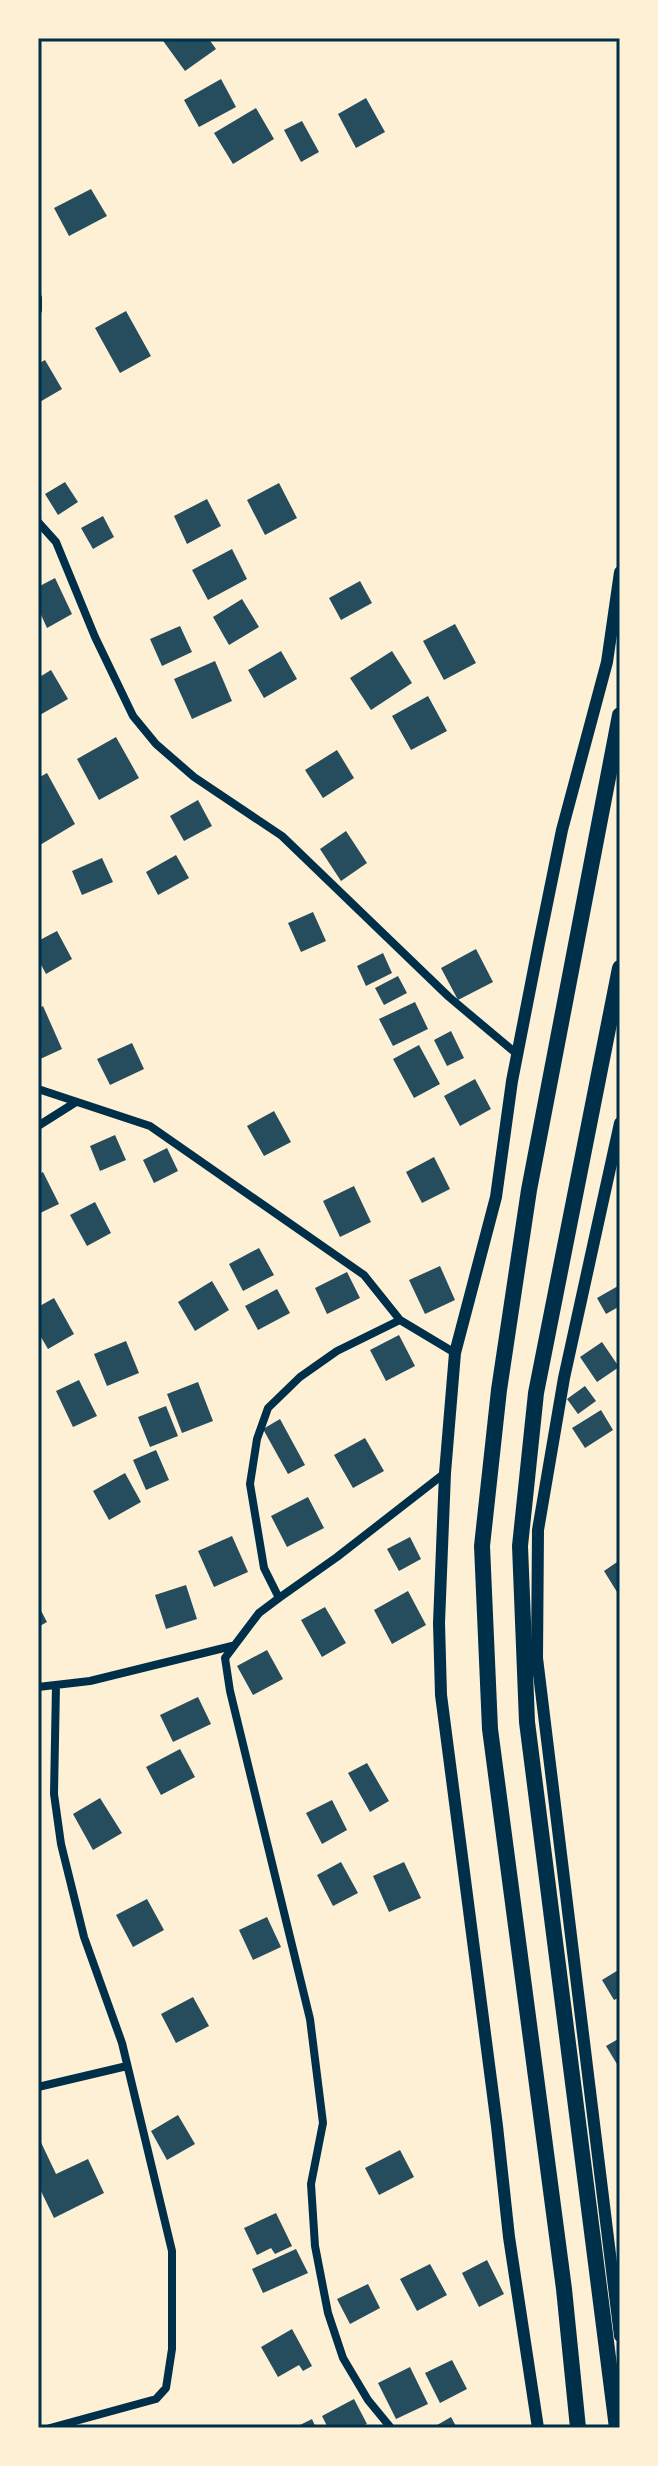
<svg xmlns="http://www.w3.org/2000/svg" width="658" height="2466" font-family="Rubik,sans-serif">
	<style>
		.building { fill: #264d5e }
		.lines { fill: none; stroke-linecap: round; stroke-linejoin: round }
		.minor { stroke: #003049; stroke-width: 8 }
		.tertiary { stroke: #003049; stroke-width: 12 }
		.trunk { stroke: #003049; stroke-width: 16 }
		.neatline { fill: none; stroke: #003049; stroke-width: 3 }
	</style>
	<rect width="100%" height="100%" fill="#fdf0d5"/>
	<!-- building -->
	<path class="building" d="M161,38h47l8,11 -31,22z
		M221,79l15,28 -37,20 -15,-27z
		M366,98l19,34 -29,16 -18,-34z
		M256,108l18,31 -41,25 -19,-31z
		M302,121l17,31 -18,10 -17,-32z
		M91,189l16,27 -38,20 -15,-28z
		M126,311l25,45 -31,17 -25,-45z
		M45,360l17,29 -24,14v-39z
		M65,482l13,20 -20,13 -13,-21z
		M279,483l18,35 -32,17 -18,-35z
		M207,499l14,27 -34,18 -13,-28z
		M103,516l11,21 -21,12 -12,-21z
		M232,549l15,30 -39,21 -16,-30z
		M55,578l17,36 -25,14 -9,-20v-21z
		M360,581l12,22 -31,17 -12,-22z
		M242,599l17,28 -30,18 -16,-28z
		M455,624l21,39 -32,17 -21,-39z
		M180,626l12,26 -30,14 -12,-27z
		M281,651l16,28 -33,19 -16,-28z
		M392,651l20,32 -41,27 -21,-32z
		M215,661l17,40 -40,18 -18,-40z
		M51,670l17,29 -30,17v-38z
		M428,696l19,35 -36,19 -19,-34z
		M116,737l23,41 -40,22 -22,-41z
		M337,750l17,28 -31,20 -18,-28z
		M47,773l28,51 -35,21 -2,-4v-63z
		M198,800l14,26 -28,15 -14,-25z
		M346,831l21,32 -26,18 -21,-32z
		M176,855l13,23 -31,17 -12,-23z
		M102,858l11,24 -31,13 -10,-24z
		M313,912l13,29 -25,11 -13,-29z
		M57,931l15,28 -26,15 -8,-15v-18z
		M476,949l17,33 -35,18 -17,-32z
		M383,953l9,20 -26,13 -9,-20z
		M398,976l9,17 -23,12 -9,-17z
		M415,1002l13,27 -35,17 -14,-27z
		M43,1006l19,43 -24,11v-51z
		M451,1031l13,27 -17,8 -13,-26z
		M132,1043l12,26 -34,16 -13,-26z
		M419,1045l21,39 -26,14 -21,-39z
		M475,1079l16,30 -31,17 -16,-30z
		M274,1111l17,31 -27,14 -17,-30z
		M115,1135l11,25 -26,11 -10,-25z
		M167,1148l11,23 -24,12 -11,-23z
		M434,1157l16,32 -28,14 -16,-31z
		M43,1172l16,32 -21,10v-39z
		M354,1186l17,36 -31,15 -17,-36z
		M95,1202l16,31 -24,13 -17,-31z
		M259,1248l15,27 -31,16 -14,-27z
		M440,1266l15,34 -30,14 -16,-34z
		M347,1272l13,26 -33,16 -12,-26z
		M212,1281l17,29 -34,21 -17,-29z
		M618,1286l2,20 -14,8 -9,-16z
		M277,1289l13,24 -32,17 -13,-24z
		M54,1298l20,36 -26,15 -10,-17v-25z
		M399,1335l16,31 -29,15 -16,-31z
		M126,1341l13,32 -32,13 -13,-32z
		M602,1342l17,25 -22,15 -17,-25z
		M79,1380l18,36 -24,11 -17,-36z
		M198,1382l15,39 -31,12 -15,-39z
		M585,1386l11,15 -18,13 -11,-15z
		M166,1406l12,30 -28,11 -12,-30z
		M601,1410l12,20 -28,18 -13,-20z
		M280,1419l25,46 -17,9 -25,-45z
		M365,1438l19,33 -31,17 -19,-33z
		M156,1450l13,30 -23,10 -13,-30z
		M125,1473l16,29 -32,18 -16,-29z
		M308,1497l16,31 -37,19 -16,-31z
		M232,1536l16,36 -34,15 -16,-36z
		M410,1537l11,22 -22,12 -12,-22z
		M620,1560v30l-3,2 -13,-21z
		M186,1585l11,34 -31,10 -11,-34z
		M408,1591l18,34 -34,19 -18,-34z
		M38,1605l9,17 -9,5z
		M325,1607l21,36 -24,14 -21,-37z
		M267,1650l16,29 -30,16 -16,-29z
		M198,1697l13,27 -38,18 -13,-27z
		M180,1749l15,28 -34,18 -15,-28z
		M367,1763l22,38 -19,11 -22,-39z
		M100,1798l22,35 -29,17 -20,-36z
		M332,1800l15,30 -25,14 -16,-31z
		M341,1862l17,31 -25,13 -16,-31z
		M404,1862l17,36 -32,14 -16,-36z
		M147,1899l17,31 -31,17 -17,-32z
		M267,1917l14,30 -28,13 -14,-30z
		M620,1969v28l-6,3 -12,-20z
		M193,1997l16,29 -33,17 -15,-29z
		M620,2038v31l-14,-23z
		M178,2115l17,29 -28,16 -16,-29z
		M38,2136l18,38 32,-15 16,34 -50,25 -16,-33z
		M400,2150l14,27 -35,18 -14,-27z
		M276,2213l16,33 -17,8 -4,-6 -14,7 -13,-27z
		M296,2249l12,24 -45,20 -11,-24z
		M487,2260l17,34 -25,13 -17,-34z
		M430,2264l17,31 -30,16 -17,-32z
		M368,2284l12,24 -30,16 -13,-25z
		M292,2329l20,37 -9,5 -4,-6 -21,12 -17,-30z
		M452,2360l15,29 -27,14 -15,-30z
		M410,2367l18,37 -32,15 -18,-36z
		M354,2399l13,25 -9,4h-30l-6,-12z
		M451,2417l6,11h-25z
		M312,2419l4,9h-22z"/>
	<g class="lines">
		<!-- minor -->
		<path class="minor" d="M38,298v12
			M38,522l18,20 39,95 38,79 23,28 38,33 88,59 167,161 69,58
			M38,1089l112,37 214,149 36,45
			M38,1126l38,-24
			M279,1598l58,-41 108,-84
			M38,1687l52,-6 142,-35
			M38,2087l89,-21
			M50,2428l106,-29 10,-11 6,-39v-98l-50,-208 -38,-106 -23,-93 -7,-50 2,-109
			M391,2428l-23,-28 -25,-42 -15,-45 -13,-67 -4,-62 12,-61 -13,-104 -80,-328 -5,-33 34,-45 20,-15 -15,-30 -14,-84 7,-45 11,-31 32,-31 37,-26 63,-31 55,33"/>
		<!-- tertiary -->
		<path class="tertiary" d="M620,1123l-56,255 -26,152 -1,128 83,678
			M538,2428l-29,-191 -12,-111 -56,-431 -2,-72 6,-150 10,-120 41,-156 16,-116 27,-138 23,-113 45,-168 13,-90"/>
		<!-- trunk -->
		<path class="trunk" d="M578,2428l-14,-139 -74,-560 -8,-183 17,-156 30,-200 91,-475
			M617,2428l-90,-706 -7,-176 16,-153 84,-425"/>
	</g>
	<!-- border -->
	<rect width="658" height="2466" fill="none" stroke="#fdf0d5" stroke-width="80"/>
	<rect x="40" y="40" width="578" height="2386" class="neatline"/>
</svg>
